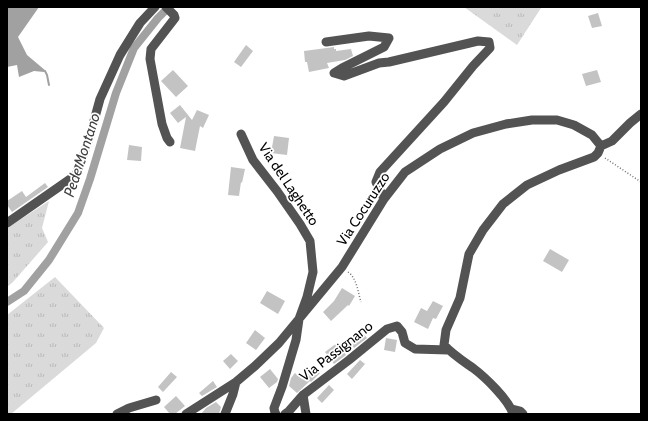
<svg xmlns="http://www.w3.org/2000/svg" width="648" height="421" font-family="Cabin,sans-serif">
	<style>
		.grass { fill: url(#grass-tufts) }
		.water { fill: #a1a1a1 }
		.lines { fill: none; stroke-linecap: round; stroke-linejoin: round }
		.stream { stroke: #a1a1a1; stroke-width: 2 }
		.canal { stroke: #a1a1a1; stroke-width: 8 }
		.building { fill: #c3c3c3 }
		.path { stroke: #757575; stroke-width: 1.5; stroke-dasharray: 1 2; stroke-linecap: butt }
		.minor { stroke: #535353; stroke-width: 9 }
		.labels { text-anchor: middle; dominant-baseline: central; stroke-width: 3.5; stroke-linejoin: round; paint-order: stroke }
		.street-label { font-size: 14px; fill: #000; stroke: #fff }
		.water-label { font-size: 15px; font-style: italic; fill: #424242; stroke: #fff }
	</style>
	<defs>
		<pattern id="grass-tufts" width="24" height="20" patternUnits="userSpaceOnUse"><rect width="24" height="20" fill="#dadada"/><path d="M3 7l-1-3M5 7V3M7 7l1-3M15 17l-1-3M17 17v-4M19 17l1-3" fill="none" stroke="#b9b9b9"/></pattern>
	</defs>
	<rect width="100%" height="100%" fill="#fff"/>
	<!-- grass -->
	<path class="grass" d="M464,7h76l1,1 -24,37z
		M49,201l-7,27 6,14 -35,40 -6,5v-59z
		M55,277l49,51 -8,15 -85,71h-4v-99z"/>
	<!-- water -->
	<path class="water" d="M7,7h32l-21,30 9,18 19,16 -2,1 -10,-1 -15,6 -2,-12 -10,2z"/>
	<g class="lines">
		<!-- stream -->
		<path class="stream" d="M45,71l2,4 2,10"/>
		<!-- canal -->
		<path class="canal" d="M7,302l17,-11 25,-31 29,-47 12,-34 26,-86 18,-45 24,-30 11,-11"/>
	</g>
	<!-- building -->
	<path class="building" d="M598,13l4,13 -10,2 -4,-12z
		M246,45l7,6 -12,16 -7,-5z
		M334,47v2h2v2l15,-2 2,7 -8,4 -18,3 2,5 -20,4 -2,-10h-2l-1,-11z
		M173,70l15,16 -12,11 -15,-16z
		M597,70l4,12 -15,4 -4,-12z
		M180,105l12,15 5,-10 12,5 -6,13 -3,-2 -5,25 -15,-3 6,-31 -8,6 -8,-10z
		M274,136l15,2 -2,17 -16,-2z
		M129,145l13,2 -1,14 -14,-1z
		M231,167l14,2 -3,14 -1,-1 -2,14 -11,-1z
		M45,183l3,4 -36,25 -5,-7v-4l15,-10 4,6z
		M550,249l19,11 -7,12 -19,-11z
		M342,288l13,8 -6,10 -1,-1 -17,16 -8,-9 11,-11z
		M267,291l18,10 -7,13 -18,-11z
		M433,301l10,5 -7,13 -3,-1 -5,11 -14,-7 7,-14 6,3z
		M255,330l10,8 -9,12 -10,-7z
		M361,331l6,7 -13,10 -5,-6z
		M386,338l11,2 -2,12 -11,-2z
		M337,343l9,12 -12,9 -9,-12z
		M231,354l7,7 -8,8 -7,-8z
		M360,360l5,4 -13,15 -5,-5z
		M311,366l9,7 -9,9 -1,-1 -13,12 -8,-7 2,-8 4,-5 7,6z
		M270,369l8,10 -1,3 -8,6 -9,-11z
		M171,372l6,5 -14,15 -5,-5z
		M213,381l4,6 -15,9 -3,-3z
		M329,385l5,5 -12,13 -5,-5z
		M176,396l9,10 -10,8h-5l-6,-7z
		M216,402l5,5 -2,7h-18l5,-6z"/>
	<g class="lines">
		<!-- path -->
		<path class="path" d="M605,158l36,24
			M348,272c9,6 10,21 13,30"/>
		<!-- minor -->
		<path class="minor" d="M166,7l8,8 1,3 -24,31 -1,10 12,65 5,14 3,4
			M326,42l43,-6 20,2 -5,9 -42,21 -8,5 10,3 35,-13 10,-1 89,-21 11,1 1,6 -17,18 -29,36 -64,70 -4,10 8,17
			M241,134l12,26 24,31 23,33 10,17 3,31 -6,25 -8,22 -3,21 -14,47 -8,21 1,5 1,1
			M601,146l11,-5 18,-18 11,-9
			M7,223l69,-48 13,-36 11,-40 20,-44 20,-32 15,-16
			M303,395l3,19
			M512,409l8,2 3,3
			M117,414l12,-6 27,-8
			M186,414l50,-32 19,-16 24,-23 63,-76 42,-68 21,-27 35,-23 33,-16 33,-9 26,-4h25l17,5 18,10 9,11 -3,7 -4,4 -35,13 -32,15 -24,19 -20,26 -14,24 -9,44 -14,32 -2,15c8,9 19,16 29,23 12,9 36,32 40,46
			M225,414l8,-20 3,-12
			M285,414l4,-3 14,-16 46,-35 38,-31 10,-3 5,6 3,11 10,6 33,1"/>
	</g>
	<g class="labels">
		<!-- street labels -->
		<g class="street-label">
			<text transform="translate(289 184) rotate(56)">Via del Laghetto</text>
			<text transform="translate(363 209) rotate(-57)">Via Cocuruzzo</text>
			<text transform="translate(336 351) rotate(-38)">Via Passignano</text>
		</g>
		<!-- water labels -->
		<g class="water-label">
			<text transform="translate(82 155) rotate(-72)">Pede Montano</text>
		</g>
	</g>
	<!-- border -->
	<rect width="648" height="421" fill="none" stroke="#000000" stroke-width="16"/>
</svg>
